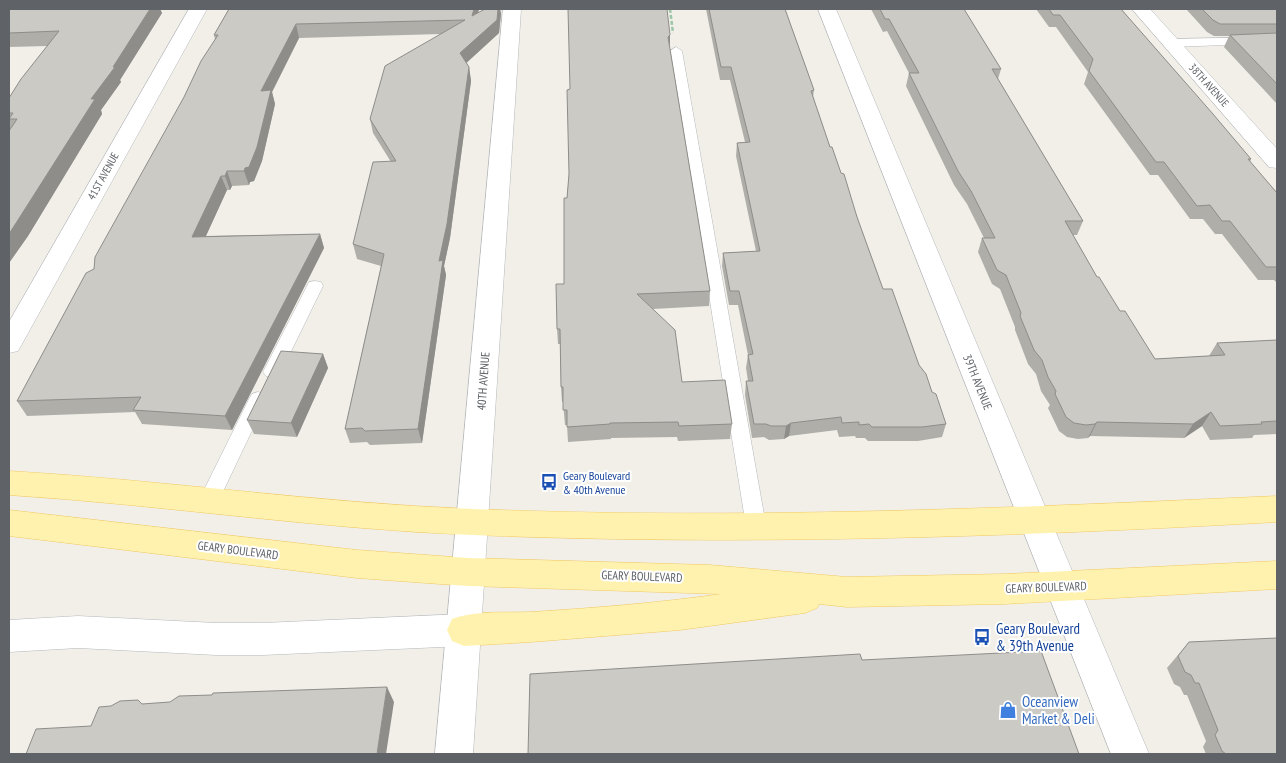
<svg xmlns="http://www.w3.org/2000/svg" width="1286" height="763" font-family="'PT Sans Narrow',sans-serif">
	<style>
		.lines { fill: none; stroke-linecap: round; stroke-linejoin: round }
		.service-casing { stroke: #b5b8bc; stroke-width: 1 }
		.minor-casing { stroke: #b5b8bc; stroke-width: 1 }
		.tertiary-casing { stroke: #b5b8bc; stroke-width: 1 }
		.primary-casing { stroke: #f2c960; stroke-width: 1 }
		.path { stroke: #9cc7a9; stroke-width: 2.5; stroke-dasharray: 4 2; stroke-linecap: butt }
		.service { fill: #fff; fill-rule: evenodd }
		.minor { fill: #fff; fill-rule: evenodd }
		.tertiary { fill: #fff; fill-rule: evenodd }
		.primary { fill: #fff2af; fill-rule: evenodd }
		.wall { fill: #afaea9 }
		.shaded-wall { fill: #8f8d8a }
		.building { fill: #cccac5; stroke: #8f8d8a }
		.labels { text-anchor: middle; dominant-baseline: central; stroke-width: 4; stroke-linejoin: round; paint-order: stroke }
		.far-street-label { font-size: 11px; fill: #5f6368; stroke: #fff }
		.street-label { font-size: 12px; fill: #5f6368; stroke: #fff }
		.transit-label { font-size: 12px; fill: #164399; stroke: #fff; text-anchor: start }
		.near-transit-label { font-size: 15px; fill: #164399; stroke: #fff; text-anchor: start }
		.near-shop-label { font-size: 15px; fill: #366cbe; stroke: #fff; text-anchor: start }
	</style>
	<rect width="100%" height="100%" fill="#f1efe8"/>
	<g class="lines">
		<!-- service casing -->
		<g class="service-casing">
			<path id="service" d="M1277,37v6l-106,4 -6,-4 6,-4z
				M676,47l6,4 84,475 -3,6 -7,2 -7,-2 -3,-6 -76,-475z
				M315,281l6,1 2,4 -42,86 -3,4 -6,2 -6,-2 -3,-4 44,-86 2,-4z
				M258,392l6,2 3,5 -48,101 -3,6 -7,2 -7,-2 -3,-6 50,-101 3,-5z"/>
		</g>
		<!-- minor casing -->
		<g class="minor-casing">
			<path id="minor" d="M189,9h18l-185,335 -4,7 -9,2v-31z
				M503,9h18l-48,745h-38z
				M818,9h18l313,745h-38z
				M1132,9h18l127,140v19l-8,-1z"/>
		</g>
		<!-- tertiary casing -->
		<g class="tertiary-casing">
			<path id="tertiary" d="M464,614l12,5 5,11 -5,11 -12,5 -201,9h-47l-138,-7 -69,4v-32l69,-4 138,7h47z"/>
		</g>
		<!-- primary casing -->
		<g class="primary-casing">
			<path id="primary" d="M9,471c155,9 309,32 464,38 268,11 536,-1 804,-13v26c-266,15 -537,24 -804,13 -155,-6 -309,-30 -464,-40z
				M9,510l348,40 111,8 242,7 137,12 158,-3 272,-13v28l-272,15 -158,3 -28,-3 -2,4 -12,5 -125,17 -149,12 -67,4 -12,-5 -5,-11 5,-11c24,-9 53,-6 79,-7 63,-4 127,-9 190,-18l-253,-8 -111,-8 -348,-42z"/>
		</g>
		<!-- path -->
		<path class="path" d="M670,9l3,24"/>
		<!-- service -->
		<use href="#service" class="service"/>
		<!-- minor -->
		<use href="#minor" class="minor"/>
		<!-- tertiary -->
		<use href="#tertiary" class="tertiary"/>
		<!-- primary -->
		<use href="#primary" class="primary"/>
	</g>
	<!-- wall -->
	<path class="wall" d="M9,9h151l2,4 -42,67 1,2 -20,28 1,4 -74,122 -19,27v-132l2,-3h-2v-30l38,-52 -38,1z
		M229,9h250l-1,4 7,-4h15l1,5 -2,19 -33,30 3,4 2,14 -21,157 -6,28 2,9 -24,168 -52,2 -3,-3 -17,1 -5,-14 36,-163 -24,-7 -4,-15 38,-82 -18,-29 -3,-14 71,-85 -142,4 -27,54 3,12 -13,57 -8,20 -4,1 -1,3 -17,1 -2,4h-3l-21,46 114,-2 4,14 -92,182 -90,-6 -7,-12 -108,4 -10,-15 77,-132 121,-230 -1,-4z
		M706,9h79l29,81 -1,7 17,50 11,26 42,116 36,76 13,27 14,32 -4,13 -24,4h-50l-3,-3h-9l-1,-2 -16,1 -2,-7 -48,6 -5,3 -15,1 -5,-3 -12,1 -7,-43 1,-14h2l-2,-13 2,-13 -10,-50h-9l-7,-39 1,-13 33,-2 -20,-95 1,-13 8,-1 -15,-62h-10z
		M871,9h93l37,60 -3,10 85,142 -6,14h-4l24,42 23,34 35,48 54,-3 8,-13 60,-3v94l-23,1 -2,3 -42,2 -8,-14 -18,12 -94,-2 -2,2 -10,1 -11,-2 -8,-6 -11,-23 2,-3 -9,-14 -5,-17 -8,-10 -13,-34v-3l-15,-38 -8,-5 -14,-32 4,-14h2l-17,-34 -13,-19 -48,-99 3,-13 -22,-42 -4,1z
		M1036,9h85l130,150 -1,3 27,31v90l-3,-3h-16l-36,-46h-7l-12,-15h-13l-32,-44h-8l-66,-91 4,-12 -32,-45h-7z
		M1186,9h91v95l-53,-57 5,-11h-15l-7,-4z
		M670,48l40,243 -1,15 -56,3 29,73 50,42 -2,15 -52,2 -1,-4 -66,1v1l-43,3 -1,-17h-2l-2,-23h-1l-1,-15 -1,-43h-2l-1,-15 7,-45 3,-86 2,-24 1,-85z
		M323,354l5,14 -31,69 -43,-3 -7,-14z
		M1189,642l88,112h-71l-3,-7 3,-6 -19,-46h-3l-4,-8 -6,-3 -7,-16z"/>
	<!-- shaded-wall -->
	<path class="shaded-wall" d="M150,9h10l2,4 -42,67 1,2 -20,28 1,4 -74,122 -19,27v-29l82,-135 22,-32z
		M474,9h5l-5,21 -2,-14z
		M498,9h2l1,5 -2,19 -37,34 -2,-14z
		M296,24l3,14 -27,54 3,12 -13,57 -8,20 -4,1 -1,3 -5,-14 17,-80z
		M670,35v14l-2,-12z
		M469,67l2,14 -21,157 -6,28 2,9 -24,168 -4,-14 21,-168z
		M227,171l5,15 -2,4 -5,-14z
		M221,176l6,14 -28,61 -7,-14z
		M320,234l4,14 -92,182 -7,-14z
		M323,354l5,14 -31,69 -6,-14z
		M1211,412l-9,14 -18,12 9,-14z
		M1097,422l-7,14 -2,2 7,-14z
		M791,423l-2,13 -5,3 2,-13z
		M387,687l7,15 -8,52h-9z"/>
	<!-- building -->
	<path class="building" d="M9,9h141l-37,58h2l-24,32h4l-77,121 -9,14v-103l8,-12h-8l4,-6h-4v-15l12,-19 38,-48 -50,2z
		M229,9h245l-2,7 13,-7h13l-1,11 -37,33 9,14 -22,157 -8,37 4,-1 -25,169 -53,2 -3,-3 -17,1 39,-175 -31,-10 20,-82 23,-1 -26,-42 15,-53 80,-46 -169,4 -35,67 10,-1 -14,57 -8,20 -4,1 -1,3h-17l-2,5h-4l-29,61 128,-3 -95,182 -92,-6 8,-13 -124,4 69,-128 8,-4 1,-12 89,-160 17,-36 17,-26h-4z
		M568,9h99l3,26 -2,2 42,254 -73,3 38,36 7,52 43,-2 7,44 -53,2 -1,-4 -68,1v1l-43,3v-17h-4v-23h-2l-1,-58h-3l-1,-45h8v-86h3l2,-24 -2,-84 3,-1z
		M709,9h76l29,81 -3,1 19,56h2l9,26 3,1 13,43 26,72h9l27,76 7,9 6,18 4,2 10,30 -24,3h-50l-3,-3 -10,1v-3l-17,1 -1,-6 -50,6 -5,3h-15l-5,-2h-12l-8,-43h7l-5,-26 5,-1 -14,-63h-9l-7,-38 37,-2 -23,-108 13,-1 -19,-75h-10z
		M880,9h84l37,60h-9l91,152h-18l32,56h2l21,34h5l30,48 70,-4 -8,-12 60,-3v81l-16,1 1,2 -42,2 -9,-14 -18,12 -96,-2 -2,2 -9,1 -12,-2 -8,-6 -11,-23 1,-3 -8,-14 -6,-17 -8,-10 -14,-34 1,-3 -15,-38 -9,-5 -15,-32h13l-24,-47 -13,-20 -49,-98h10l-30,-54h-4z
		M1049,9h72l92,105 38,45h-3l29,34v74h-11l-36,-46h-8l-12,-16 -13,1 -33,-44h-8l-67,-91 4,-12 -33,-44h-7z
		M1202,9h75v15h-57l-7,-4z
		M1277,33v51l-47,-49z
		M281,351l42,3 -32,69 -44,-3z
		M1277,638v116h-51l-4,-3 -7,-16 3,-5 -19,-47h-4l-4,-8 -6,-3 -7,-16 11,-14z
		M1041,651l38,103h-551l2,-80 330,-20 2,6z
		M387,687l-10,67h-351l10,-25 55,-3 8,-19 12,-1 9,-5 18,-1 4,4 28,-2 9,-6 33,-1 1,-2z"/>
	<!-- icons -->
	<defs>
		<g id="bus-bare" transform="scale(1.35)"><path d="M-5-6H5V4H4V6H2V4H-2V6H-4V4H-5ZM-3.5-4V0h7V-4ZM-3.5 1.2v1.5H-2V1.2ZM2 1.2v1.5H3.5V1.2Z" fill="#1a4fb4" stroke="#fff" stroke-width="2.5" paint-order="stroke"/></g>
		<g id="shop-bare" transform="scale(1.35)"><path d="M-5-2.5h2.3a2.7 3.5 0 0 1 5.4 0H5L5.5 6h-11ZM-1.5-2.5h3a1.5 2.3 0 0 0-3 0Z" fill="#3f7fe0" stroke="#fff" stroke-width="2.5" paint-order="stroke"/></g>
	</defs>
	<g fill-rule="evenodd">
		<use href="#bus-bare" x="549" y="482"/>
		<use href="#bus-bare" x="982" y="637"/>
		<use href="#shop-bare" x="1008" y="710"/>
	</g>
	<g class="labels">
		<!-- far-street labels -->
		<g class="far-street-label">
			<text transform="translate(1209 85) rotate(48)">38TH AVENUE</text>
			<text transform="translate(103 176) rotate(-61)">41ST AVENUE</text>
		</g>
		<!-- street labels -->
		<g class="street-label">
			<text transform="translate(483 381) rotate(-86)">40TH AVENUE</text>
			<text transform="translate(978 382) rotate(68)">39TH AVENUE</text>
			<text transform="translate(238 550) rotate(7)">GEARY BOULEVARD</text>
			<text transform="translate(642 576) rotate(2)">GEARY BOULEVARD</text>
			<text transform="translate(1046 587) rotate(-2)">GEARY BOULEVARD</text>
		</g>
		<!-- transit labels -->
		<g class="transit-label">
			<text x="563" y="475">Geary Boulevard<tspan x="563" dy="14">&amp; 40th Avenue</tspan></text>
		</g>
		<!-- near-transit labels -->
		<g class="near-transit-label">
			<text x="996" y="628">Geary Boulevard<tspan x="996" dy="17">&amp; 39th Avenue</tspan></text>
		</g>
		<!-- near-shop labels -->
		<g class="near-shop-label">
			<text x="1022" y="701">Oceanview<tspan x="1022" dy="17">Market &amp; Deli</tspan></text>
		</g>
	</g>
	<!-- border -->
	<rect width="1286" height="763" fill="none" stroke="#5f6368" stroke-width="20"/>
</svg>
